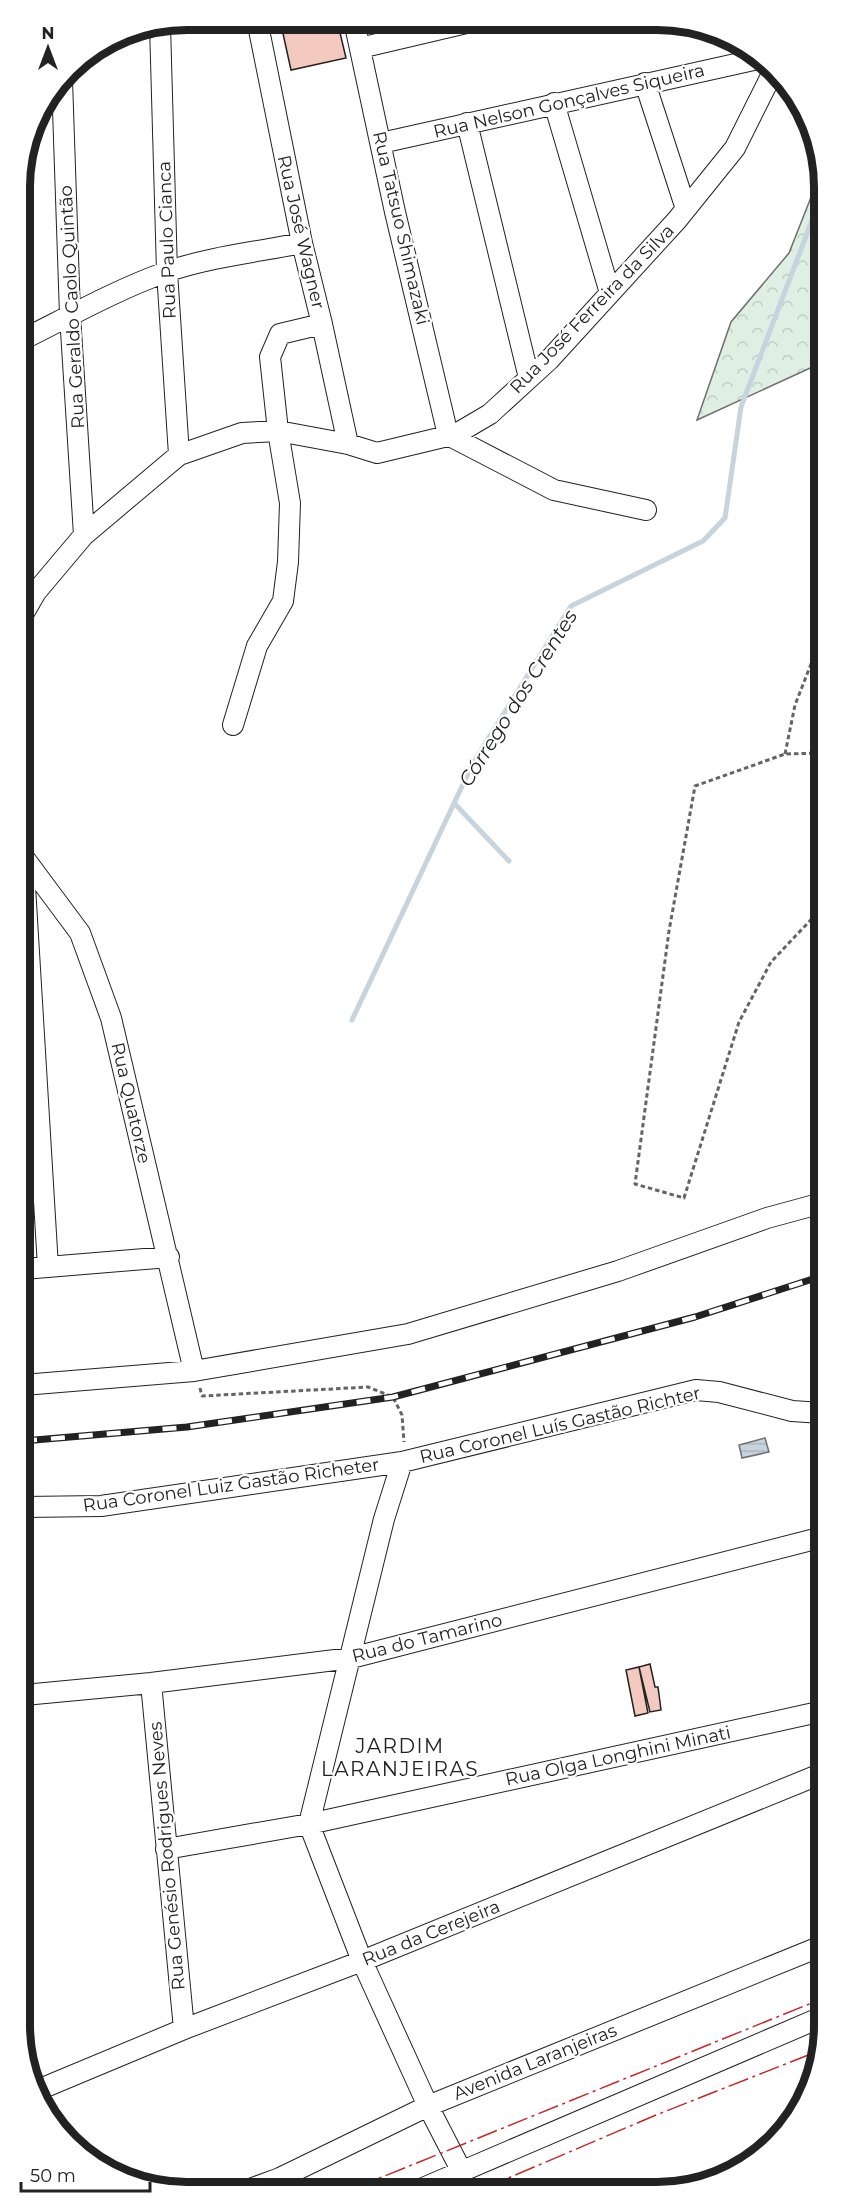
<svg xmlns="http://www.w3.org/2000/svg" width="844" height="2212" font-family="Montserrat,sans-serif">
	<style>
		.forest { fill: url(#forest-crowns); stroke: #6f6f6f; stroke-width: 1.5 }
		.water { fill: url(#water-rules); stroke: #6f6f6f; stroke-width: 1.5 }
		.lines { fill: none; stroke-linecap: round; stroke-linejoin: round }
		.stream { stroke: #c7d3dd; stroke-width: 5 }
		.building { fill: #f3c9c0; stroke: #222; stroke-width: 1.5 }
		.minor-casing { stroke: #222; stroke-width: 22 }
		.path { stroke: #646464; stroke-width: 3; stroke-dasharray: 4.5 3; stroke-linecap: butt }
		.minor { stroke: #fff; stroke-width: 20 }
		.rail-casing { stroke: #222; stroke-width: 7 }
		.rail { stroke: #fff; stroke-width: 4.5; stroke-dasharray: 14; stroke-linecap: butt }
		.power { stroke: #c62828; stroke-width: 1.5; stroke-dasharray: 21 4.5 3 4.5; stroke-linecap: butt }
		.labels { text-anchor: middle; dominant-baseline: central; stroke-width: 4.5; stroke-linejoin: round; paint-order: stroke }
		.street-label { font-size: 18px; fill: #222; stroke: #fff }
		.water-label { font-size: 20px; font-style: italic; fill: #222; stroke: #fff }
		.neighbourhood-label { font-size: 20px; letter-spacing: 1.5px; fill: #222; stroke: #fff }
		.rim { fill: none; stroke: #222; stroke-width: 8 }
	</style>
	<defs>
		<pattern id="forest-crowns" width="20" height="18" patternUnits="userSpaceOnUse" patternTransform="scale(1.5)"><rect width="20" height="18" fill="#e0efe3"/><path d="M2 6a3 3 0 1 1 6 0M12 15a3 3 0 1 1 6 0" fill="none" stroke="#c0cdc2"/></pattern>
		<pattern id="water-rules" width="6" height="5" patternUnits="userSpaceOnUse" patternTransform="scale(1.5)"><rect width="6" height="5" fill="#c7d3dd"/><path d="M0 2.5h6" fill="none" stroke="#abb5bd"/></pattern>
	</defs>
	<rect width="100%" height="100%" fill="#fff"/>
	<!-- forest -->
	<path class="forest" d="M819,177v187l-122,56 34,-98 58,-69z"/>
	<!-- water -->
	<path class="water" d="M765,1438l4,14 -27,6 -3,-13z"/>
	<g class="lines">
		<!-- stream -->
		<path class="stream" d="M454,803l55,58
			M352,1020l121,-257 98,-157 132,-65 22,-23 16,-111 78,-205"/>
	</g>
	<!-- building -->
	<path class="building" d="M280,20h57l9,38 -55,12z
		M650,1664l5,23h3l3,23 -11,2 -11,-45z
		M639,1667l9,46 -13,3 -9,-46z"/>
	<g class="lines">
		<!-- minor casing -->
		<g class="minor-casing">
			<path id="minor" d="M257,20l45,223 20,81 26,120
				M354,21l41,191 53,223 106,55 92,20
				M160,25l7,247 12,183
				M360,48l115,-27
				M62,80l8,235 14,220
				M645,83l41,126
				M554,103l56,190
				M467,123l62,255
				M381,143l377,-84
				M20,341c48,-24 96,-51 146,-69 43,-15 91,-20 136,-29
				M21,618l15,-26 48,-57 95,-80 63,-22 36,-2 70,13 29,9 79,-19 34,-20 59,-54 128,-140 58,-72 40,-80
				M233,725l24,-79 26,-45 5,-39 2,-59 -12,-72 -8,-74 10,-23 42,-10
				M23,853l25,414
				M22,855l58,78 31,85 83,353
				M23,1269l146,-12
				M23,1385l171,-14 214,-37 210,-63 149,-53 55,-15
				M402,1462l-18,57 -75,305 53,137 66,145 34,66
				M24,1507l77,-1 301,-44 294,-72 23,2 73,19 30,2
				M151,1683l33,346
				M24,1695l127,-12 200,-25 472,-121
				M166,1849l143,-25 514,-113
				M38,2090l146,-61 178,-68 461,-188
				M423,2188l401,-172
				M250,2189l30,-11 148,-72 396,-161"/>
		</g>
		<!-- path -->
		<path class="path" d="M821,753l-36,1 -90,32 -26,145 -34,253 49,14 55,-176 32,-60 50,-53
			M785,754l10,-49 25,-64
			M200,1388l2,8 166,-9 25,10 9,18 2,27"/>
		<!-- minor -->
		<use href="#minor" class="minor"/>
		<!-- rail casing -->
		<g class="rail-casing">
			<path id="rail" d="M23,1441l164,-14 206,-30 302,-80 127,-41"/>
		</g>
		<!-- rail -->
		<use href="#rail" class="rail"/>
		<!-- power -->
		<path class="power" d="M355,2188l469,-190
			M485,2188l171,-73 165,-65"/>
	</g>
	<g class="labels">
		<!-- street labels -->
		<g class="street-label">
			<text transform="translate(569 101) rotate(-13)">Rua Nelson Gonçalves Siqueira</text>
			<text transform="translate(401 228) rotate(77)">Rua Tatsuo Shimazaki</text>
			<text transform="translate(301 232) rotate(77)">Rua José Wagner</text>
			<text transform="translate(167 240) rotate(-92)">Rua Paulo Cianca</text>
			<text transform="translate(72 307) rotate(-93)">Rua Geraldo Caolo Quintão</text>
			<text transform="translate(592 309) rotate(-46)">Rua José Ferreira da Silva</text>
			<text transform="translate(131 1103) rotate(77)">Rua Quatorze</text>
			<text transform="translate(560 1425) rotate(-13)">Rua Coronel Luís Gastão Richter</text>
			<text transform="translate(231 1485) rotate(-8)">Rua Coronel Luiz Gastão Richeter</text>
			<text transform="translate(427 1638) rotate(-14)">Rua do Tamarino</text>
			<text transform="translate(618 1756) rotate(-12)">Rua Olga Longhini Minati</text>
			<text transform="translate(167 1856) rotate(-95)">Rua Genésio Rodrigues Neves</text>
			<text transform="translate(431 1933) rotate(-22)">Rua da Cerejeira</text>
			<text transform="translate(535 2062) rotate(-22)">Avenida Laranjeiras</text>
		</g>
		<!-- water labels -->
		<g class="water-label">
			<text transform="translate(518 698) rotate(-58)">Córrego dos Crentes</text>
		</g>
		<!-- neighbourhood labels -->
		<g class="neighbourhood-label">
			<text x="400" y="1746">JARDIM<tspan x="400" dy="23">LARANJEIRAS</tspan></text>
		</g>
	</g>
	<!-- crop -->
	<path d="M0 0H844V2212H0ZM187 30H657A157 157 0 0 1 814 187V2025A157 157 0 0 1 657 2182H187A157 157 0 0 1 30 2025V187A157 157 0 0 1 187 30Z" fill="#fff" fill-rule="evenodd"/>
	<path class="rim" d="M187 30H657A157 157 0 0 1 814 187V2025A157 157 0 0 1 657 2182H187A157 157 0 0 1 30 2025V187A157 157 0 0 1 187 30Z"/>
	<!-- north arrow -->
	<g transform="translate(48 48)" stroke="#ffffff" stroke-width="4.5" paint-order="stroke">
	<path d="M0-4.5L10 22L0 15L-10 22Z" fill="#222222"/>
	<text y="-9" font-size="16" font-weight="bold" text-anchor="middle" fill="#222222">N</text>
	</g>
	<!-- scale -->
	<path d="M21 2182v9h129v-9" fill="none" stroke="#222222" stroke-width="3"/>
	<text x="30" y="2182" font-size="18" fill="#222222" stroke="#ffffff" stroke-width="4.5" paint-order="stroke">50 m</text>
</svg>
